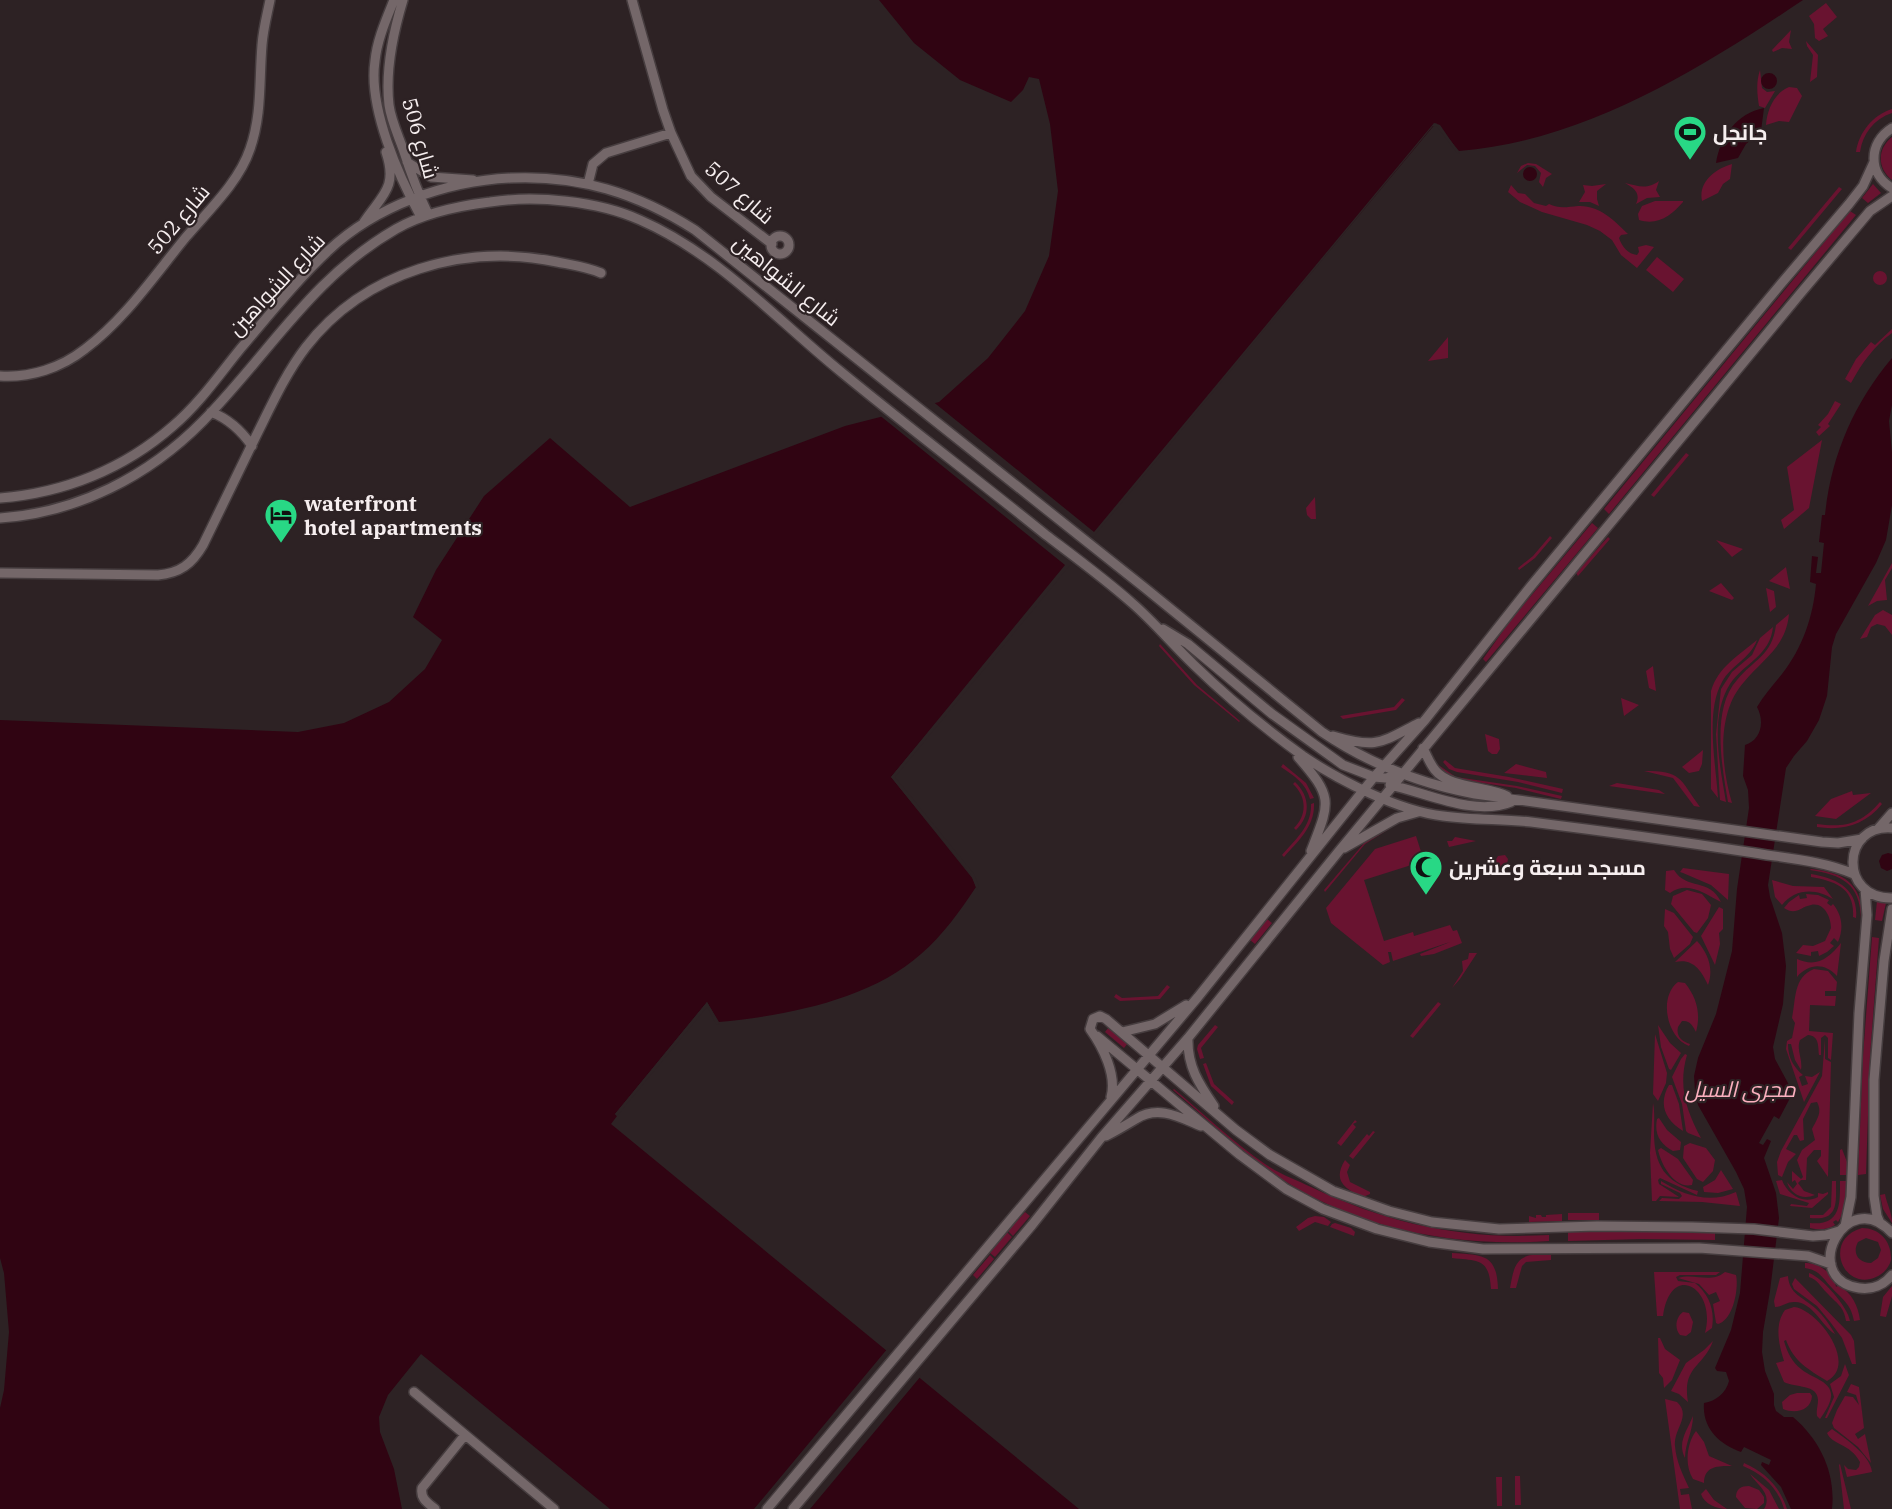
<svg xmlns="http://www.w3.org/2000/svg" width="1892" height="1509" font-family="'IBM Plex Serif',Cairo,serif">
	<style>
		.green { fill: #691330; fill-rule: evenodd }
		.water { fill: #300412 }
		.pier { fill: #2d2224 }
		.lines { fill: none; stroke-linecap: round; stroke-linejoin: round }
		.street-casing { stroke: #463d3f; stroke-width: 12 }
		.street { stroke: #746769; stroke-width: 9 }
		.labels { text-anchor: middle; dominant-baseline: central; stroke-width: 4.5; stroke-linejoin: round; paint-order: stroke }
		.poi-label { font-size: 21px; font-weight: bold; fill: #f6eeef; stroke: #2d2224; text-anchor: start }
		.street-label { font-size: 21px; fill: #f6eeef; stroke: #2d2224 }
		.water-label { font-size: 22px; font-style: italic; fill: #fbafbe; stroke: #2d2224 }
	</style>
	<rect width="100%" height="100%" fill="#2d2224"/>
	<!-- green -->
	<path class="green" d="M1826,3l11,14 -14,12 5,7 -9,5 -4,-3 -1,-14 -5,-8z
		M1791,30l-2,12 3,7 -10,-1 -9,4 -1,-2z
		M1806,41l12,14 -1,22 -7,5 3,-27 -6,-9z
		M1760,70l2,18 5,4 8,-1 -10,17 -6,-2c-2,-13 -3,-24 1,-36z
		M1789,87l8,1 5,8 -13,26 -10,-1 -13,4c1,-15 8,-32 23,-38z
		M1892,109v4c-18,6 -29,20 -32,39h-4c3,-20 17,-37 36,-43z
		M1892,137v43c-15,-12 -15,-31 0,-43z
		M1528,163l8,1 16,10 -6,4 -3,9 -4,-5 2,-9 -6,-7 -8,-1 -10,8 4,-7z
		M1732,164l-2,15 -7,5 -5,9 -16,8c-4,-19 13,-32 30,-37z
		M1659,181l-3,9 4,7 -13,1 -11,6c5,-11 -2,-16 -11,-21 13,3 22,7 34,-2z
		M1606,184l-9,7v8l2,7 -9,-4h-11l6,-10 -2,-7 9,1z
		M1873,184l8,9 -13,10 -6,-5z
		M1511,185l7,8 7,1 9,9 12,3 3,-2c10,5 18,3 29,2 21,-1 36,14 50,28l-7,1 -2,3c3,9 9,16 18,17l2,-3 -1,-5 8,-2 8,2 -17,21 -16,-13 -9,-15 -12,-9 -13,-6 -45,-13 -22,-10 -12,-10z
		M1839,187l3,2 -51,61 -3,-2z
		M1655,201h28v1c-11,13 -25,24 -44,18l-1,-6 4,-8z
		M1850,211l6,4 -247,299 -5,-5z
		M1657,257l27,22 -11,13 -27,-22z
		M1873 278a7 7 0 1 1 14 0a7 7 0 1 1-14 0Z
		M1892,329v4c-18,13 -30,30 -41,50l-6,-4 11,-20 15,-17 4,3z
		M1448,337v21l-20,3z
		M1835,401l6,3 -13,20 2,2 -11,10 -3,-4 5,-5 -3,-2 10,-11z
		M1822,440l-13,68 -25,21 -3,-9 13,-10 -7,-43z
		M1686,453l3,2 -35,42 -3,-2z
		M1315,497l1,22h-5l-4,-4 -1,-7z
		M1592,523l6,5 -112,134 -3,-3 27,-38z
		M1550,536l2,2 -17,20 -16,12 -1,-2 15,-12z
		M1608,537l2,2 -32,37 -2,-3z
		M1716,540l27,9 -11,8z
		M1892,563v5l-7,12 2,20 -10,1 -9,5z
		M1786,567l4,22 -21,-8z
		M1721,583l13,15 -2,2 -23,-9z
		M1766,588l8,3 2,16 -6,5z
		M1883,610l9,5v20l-7,-9 -8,-2 -6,3 -4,10 -7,2 15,-24z
		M1789,614c-3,33 -26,45 -45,68 -28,31 -23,84 -12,121l-4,-1c-6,-35 -17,-93 9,-122 17,-21 35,-24 39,-55z
		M1773,627c-3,29 -29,36 -43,57 -21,33 -10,82 -4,118l-6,-2 -4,-66 5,-45 11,-17 20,-17 8,-17z
		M1757,640c-7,19 -26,25 -35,42 -17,30 -6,83 -4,116l-7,-9v-98c7,-24 28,-36 46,-51z
		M1160,644l37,41 43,36 -1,1 -45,-37 -35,-39z
		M1653,666l3,25 -7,-3 -3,-17z
		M1402,698l3,2 -9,10 -53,9 -3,-3 54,-9z
		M1621,698l18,7 -15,11z
		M1485,734l14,5 1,10 -3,5h-5l-4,-3z
		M1703,750l-1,14 -3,7 -10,2 -7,-6z
		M1445,760l10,8 54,9 54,12 -1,4 -44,-11 -61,-10 -8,-3 -6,-7z
		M1283,764l23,19 8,15 -4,1c-4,-16 -16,-23 -29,-32z
		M1437,764l19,13 61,9 45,10 -1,3 -45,-11 -60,-9 -9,-4z
		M1516,764l30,8 1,6 -43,-5z
		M1644,771c38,0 35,7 56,36l-6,-1 -21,-28z
		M1295,782c15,14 16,34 1,48l-2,-2c13,-13 13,-31 -1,-44z
		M1617,783l42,7 6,4 -56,-8z
		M1852,791l1,4 18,-2 -35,26 -21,-3 16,-17z
		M1880,802l2,2c-17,21 -39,27 -65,23v-3c27,4 44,0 63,-22z
		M1314,803c1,24 -16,38 -30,54l-2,-2c13,-15 30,-29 29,-51z
		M1388,827l1,2 -24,15 -40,48 -1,-2 41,-48z
		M1416,836l8,25 -60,19 20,61 29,-9 1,4 36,-11 3,6 4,-1 5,13 -28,11 -13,2 -1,-2 30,-12 -57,19 -2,-9h-3l2,10 -7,3 -52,-42 -5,-15 49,-59z
		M1455,837l21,4 -27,6 -2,-6h5z
		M1505,855l3,4 -2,10 -10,3 -1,-11 3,-5z
		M1683,868l46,6 -1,26 -17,-15 -28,-12 -3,-1z
		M1811,869c34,4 50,14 52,50h-2c-1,-36 -19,-44 -51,-49z
		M1674,870c13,21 35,7 47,32 -16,-8 -33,-22 -51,-9l-5,-3 1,-19z
		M1811,874c24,4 48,14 45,44l-3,-1c2,-29 -18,-36 -42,-40z
		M1772,880l21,6 31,1 9,12c-17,-11 -38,-11 -51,6l-7,-8z
		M1687,890l15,4 9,11 -3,13 -11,15 -3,-1 -23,-28 2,-8z
		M1806,894l12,1 11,5 -2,3 4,3 2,-2c9,11 11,24 5,38l-4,-4 -4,5 4,3 -7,6 -8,4 -1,-5 -7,1v4l-15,-3 7,-8 10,1 12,-5 6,-13c0,-11 -7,-26 -20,-23 -11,2 -15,11 -27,3l5,-6 10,-7 1,4 7,-1z
		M1877,901l9,2 -4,18 -7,-1z
		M1719,907l4,2v20l-4,4 1,11 -5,21 -14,-29z
		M1665,909l9,4 19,24 -3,7 -16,14 -4,-9 -2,-17 -4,-6z
		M1267,919l5,4 -17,21 -5,-4z
		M1872,937l7,1 -9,118 -4,118 -8,1 5,-119z
		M1697,941c11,12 17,28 11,44 -7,-15 -15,-27 -33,-23z
		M1841,943l-4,33c-12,-13 -28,-13 -40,1v-18c20,9 32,-1 44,-16z
		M1469,953h8l-17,26 -8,9 11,-17 -1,-10 6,-2z
		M1814,969l14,2 9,11 -1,9h-11v5h11l-1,10 -25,-1 -1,26 24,2 -2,27 -3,-2v-20l-3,-3 -4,3v17h-2c-1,-10 0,-19 -11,-20l-8,5c-4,10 3,19 1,30l-6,-10 -4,-16h-3c0,13 5,23 15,31l-4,2 3,9 6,-2 -3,-8 7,1 8,-5 -16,30 -18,-53 1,-8 5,-3 3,-15 -3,-5c4,-18 1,-41 22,-49z
		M1678,982l7,1c12,15 16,31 11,49 -3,-6 -6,-12 -14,-11l-4,6c-2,9 3,14 12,17l-1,2c-22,-8 -31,-49 -11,-64z
		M1167,985l3,2 -10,12 -40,2 -6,-4 2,-3 6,4 36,-2z
		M1438,1002l3,2 -28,34 -3,-2z
		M1215,1025l3,2 -17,21 3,10 -4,1 -3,-10 1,-4z
		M1658,1025l12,18 11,10 -10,17 -2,-1 -8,-22z
		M1109,1027l19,16 -4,5 -19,-16z
		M1655,1034l12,39 -1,10 -8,18 -5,-7z
		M1825,1039v20l6,3 -3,115 -11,-16 4,-5v-6h-7l-7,8 -1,22h-5l-3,3 6,8 11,4c-12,5 -24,0 -28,-13l6,7 4,-5 -2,-4 -3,2v-11l9,8 2,-2 -6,-17 5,-10 13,-10 -3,-11c4,-9 11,-16 5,-27l-6,1 -8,16 1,21 -4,1 -3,-6h-3l-8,14 10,5 -8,8 -6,15 -4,-2 -1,-13 4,-11 41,-75z
		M1685,1054l2,1c-9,31 -1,55 14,83l-13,-5 -2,-2 -4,-27 -10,-27 9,-18z
		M1206,1063l8,21 20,18 -2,3 -21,-19 -8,-22z
		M1669,1085h3l7,19 4,27c-18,-11 -25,-27 -14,-46z
		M1174,1089c30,25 59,53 91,75 14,10 31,16 46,23 78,37 152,53 238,48v6c-96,7 -198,-13 -278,-69 -34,-24 -66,-55 -98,-82z
		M1653,1103c2,10 1,19 1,29 0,33 11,51 44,59l-1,4 -37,-17 -2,2 1,4 20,13 -19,-1 -4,5h-4l-2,-48z
		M1659,1118l8,12 14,12 -1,8 -7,1c-13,-7 -19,-17 -16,-32z
		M1355,1120l2,2 -4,2 3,3 -15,19 -4,-3z
		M1373,1131l2,1 -22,27 -4,-3 18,-22 2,2z
		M1690,1143l16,5 9,12 -2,11 -10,11 -6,-3 -14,-21 1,-12z
		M1661,1148l17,11 15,21 -1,5c-18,4 -31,-21 -34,-35z
		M1842,1149l5,13v13h-7v-25z
		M1345,1160l5,5 -3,7 3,10 20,10v2l-7,3c-18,-8 -31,-16 -18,-37z
		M1721,1170l12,19 -15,4 -14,-1 -1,-5 12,-7z
		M1782,1180c5,14 21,25 36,17v-4l5,1 5,-2v2l-16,14 -22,-2 1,-2 16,2 2,-3 -29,-9 -4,-13z
		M1661,1181c24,15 49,23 75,11l4,14 -38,-4 -43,-1 3,-3 17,1 3,-3 -2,-3 -19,-9z
		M1832,1181h4c0,22 3,40 -26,37v-3h13l8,-8z
		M1840,1181h6c0,16 0,28 -8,41l-2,-2 -3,2 2,3c-8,5 -16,5 -25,3v-5c31,3 30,-19 30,-42z
		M1885,1194c2,11 7,18 7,29l-9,-14 -3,-14z
		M1025,1212l5,4 -17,20 -5,-5z
		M1568,1213h31v7h-31z
		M1562,1214v7l-33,1v-6l7,2v-3h5l1,2h4v-2z
		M1315,1216l9,1 7,5 -3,4 -13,-4 -16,9 -3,-4 12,-9z
		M1335,1223l16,5 4,4 -1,4 -24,-9 2,-3z
		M1862,1228c17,0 30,13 29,32 -2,8 -8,14 -15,17 -33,15 -54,-38 -14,-49zM1866,1238l12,4 3,8 -3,8 -7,5c-13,0 -19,-10 -13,-21z
		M1642,1231l73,1v8l-73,-1 -74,2v-9z
		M1007,1232l5,5 -17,20 -5,-4z
		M1452,1253c31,2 45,1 46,36h-7c-2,-31 -12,-28 -39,-31z
		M990,1255l4,4 -17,20 -4,-4z
		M1532,1255h19v5l-25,2 -4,4 -6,22h-6c3,-15 4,-31 22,-33z
		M1805,1263c14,-1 30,12 31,24l3,-2c13,9 19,20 21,35l-6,1c-3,-17 -11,-21 -22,-33 -9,-9 -12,-18 -27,-20z
		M1654,1272h66l-4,3h-36l-4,2 2,4 17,2c14,11 20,27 17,45l-7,5c12,-44 -34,-73 -42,-17h-6z
		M1725,1272l11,3c3,14 -3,45 -18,49l-2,-1 -3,-19 7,-3 -4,-9 -7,3 -10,-11 -21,-6c18,-5 32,6 47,-6z
		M1809,1273c13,4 39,34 41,48h-4c-2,-15 -10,-18 -19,-28 -7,-7 -9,-13 -18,-16z
		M1788,1276c1,18 15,21 27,32 8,7 15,17 20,26 -13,-8 -23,-33 -41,-32 -8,0 -12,5 -19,5l-1,-6 6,-23z
		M1795,1278l56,57 3,6 2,23h-4l-10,-26 -11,-15 -14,-17 -23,-17 -2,-5z
		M1892,1286v10l-6,21 -6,-1 3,-19z
		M1794,1307c23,2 65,57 33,74 -19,-12 -33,-19 -41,-41l-2,1c3,11 8,21 17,28 10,9 32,12 30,28 -1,8 -7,16 -11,22l-3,-3c-1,-6 1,-10 1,-16 0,-16 -23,-12 -34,-18l-8,-19 8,-2c-5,-16 -10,-36 1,-51z
		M1683,1312l6,1 4,9 -2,10 -5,4 -6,-1c-6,-7 -4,-18 3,-23z
		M1658,1338h2l5,11 15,11 -8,20 -8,8 -1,-10 -4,-5z
		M1713,1341c-10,27 -31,25 -25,61l-9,-8 -8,-3 15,-28 18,-13z
		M1845,1364l4,11 -22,43h-2l9,-21 -4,-13 11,-8z
		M1851,1384l8,3 5,41 -9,6 3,5 7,-5 6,29 -13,-16 -24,-19 -2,-5 5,-13 8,-14 8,1 6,8 -3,-10 -9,-3z
		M1797,1393h13l2,3c-1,15 -17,18 -29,13l-1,-7 8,-7z
		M1665,1399l12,3c15,14 -4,27 -2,44 1,15 8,29 14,42l-9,1 1,6 8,-1 3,15h-12z
		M1693,1416c0,15 -8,27 -8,42 -8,-16 2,-27 8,-42z
		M1832,1429c14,10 38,26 40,43l-25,5 -3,-12 4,4 8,1 3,-3 1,-5c-10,-19 -28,-17 -33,-29z
		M1696,1431l8,11 5,14 23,10c-12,0 -28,-1 -28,17l-11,-4c-9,-14 -6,-36 3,-48z
		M1744,1463c21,9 36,24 43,46h-3c-6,-21 -21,-35 -41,-43z
		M1840,1464l11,45h-7l-5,-44z
		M1750,1474l19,16 10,19h-15c9,-15 -7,-24 -14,-35z
		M1515,1476h5l1,29h-6z
		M1496,1477h6v29h-5z
		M1749,1486l10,4 5,7v6l-7,6 -12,-1 -9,-11c0,-8 5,-11 13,-11z
		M1706,1489l8,11 13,9c-10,0 -23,-5 -26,-15z"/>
	<!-- water -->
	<path class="water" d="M879,0h924c-103,69 -217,141 -344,151l-23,-28 -545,654 82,102 3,8c-16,24 -33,48 -55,67 -51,46 -137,62 -202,68l-12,-20 -92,112 2,2 -6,8 468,385h-469l-189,-155 -33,41 -9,22 1,15 14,37 8,40h-402v-101l4,-18 5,-58 -5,-59 -4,-15v-538l298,12 46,-9 45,-21 36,-33 17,-29 -29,-23 23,-47 48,-74 66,-58 80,69 215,-81 94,-24 49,-44 37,-47 24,-55 9,-65 -8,-67 -11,-45 -10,-2 -6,13 -12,12 -51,-22 -46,-37z
		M1761 81a8 8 0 1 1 16 0a8 8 0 1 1-16 0Z
		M1764,108l-3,23 -15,13 -8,14 -22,5c4,-26 21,-50 48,-55z
		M1523 174a7 7 0 1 1 14 0a7 7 0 1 1-14 0Z
		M1892,358v47l-3,16 3,32v52l-6,35 -10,23 -40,71 -4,13 -5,49 -8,24 -12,21 -13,15 -8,12 -18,117 2,12 12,36 4,33 -3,38 -10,43 2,12 14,26 2,7 -2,8 -10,19 -5,-3 -15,27 4,2 4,-6 4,2 -7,17 12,35 3,25 -9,73 -7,41 -1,20 3,19 9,23v11l2,6 8,6h9c27,23 43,56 39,92h-41l-10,-22 -20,-22 1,-3 7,3 2,-5 -27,-13 -3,5c-22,-8 -39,-24 -37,-49 12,-2 22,-10 25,-22l-3,-9 -9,-1 -2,-3 16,-38 9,-37 7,-86 -3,-18 -8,-17 -38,-67 -3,-14 -1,-15 4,-18 18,-44 16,-63 5,-62 12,-81 -1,-18 -5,-14 2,-31c16,-5 20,-23 12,-38 7,-12 16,-22 25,-33 21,-27 31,-57 34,-90l-6,-2 2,-26 6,1 -2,16h5l3,-30 -5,-1 3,-27h3c6,-59 29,-112 67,-157z
		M1888,853l4,1v15l-5,2 -6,-3 -2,-7 3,-6z"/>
	<!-- pier -->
	<path class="pier" d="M1434,123l6,2 20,29 -3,-1 -20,-26 -4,-1 -538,651 79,97 5,12 -2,4 -6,-15 -80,-98 174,-212 -187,-151 53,-14 163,132z
		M707,1002l13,23 -4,-1 -9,-17 -90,109 -2,-2z
		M888,1348l33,28 -111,133h-56z"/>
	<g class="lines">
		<!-- street casing -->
		<g class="street-casing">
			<path id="street" d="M394,0c-8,20 -17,40 -19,61 -7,47 24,116 46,156
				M403,0c-10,33 -18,70 -14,105 2,15 9,30 14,44 7,22 15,44 25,65
				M632,0l31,110 8,23 20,43 20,21 61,47
				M1892,128c-24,15 -24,46 0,60
				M407,162l24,15 42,3
				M588,184l5,-20 13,-11 65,-20
				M364,222c18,-27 34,-34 22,-70
				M771 245a9 9 0 1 1 18 0a9 9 0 1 1-18 0Z
				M0,376c30,2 61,-8 85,-27 40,-30 69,-73 101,-112 22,-26 53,-55 64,-88 12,-34 9,-68 12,-104 1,-15 5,-30 8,-45
				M211,412c18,7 30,18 41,34
				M0,498c64,-5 124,-29 173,-72 26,-22 46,-51 68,-78 28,-33 56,-68 88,-98 47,-44 117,-69 182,-72 68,-3 126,15 184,52l450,358 177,144c46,31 99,52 153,62l347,48 16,1 24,-4
				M0,518c77,-5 149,-42 203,-97 66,-67 108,-143 193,-192 28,-16 61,-23 94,-27 46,-7 108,-1 150,18 78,34 136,99 200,151 68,56 138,109 206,164 29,22 59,44 86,68 22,19 41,42 62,62 32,31 73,65 109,91 37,25 96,55 140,60 29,4 59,3 88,6 72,9 145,19 217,30 35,6 73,8 106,22
				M0,573l158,2c22,-2 34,-11 45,-30 18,-37 36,-74 54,-111 15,-30 29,-61 49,-87 59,-76 159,-104 251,-85 15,3 30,5 44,11
				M1163,629l25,15 84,70 71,51 31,12 12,1 17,-5
				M1333,736c44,13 47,7 86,-13
				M1423,748c4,8 7,16 12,22 14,18 51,16 72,26
				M1298,757c36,41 32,45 13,94
				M1390,785c35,7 84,32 121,17
				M1892,828c-51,-4 -53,71 0,70
				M1878,829l14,-16
				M1344,848l53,-30 21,-6
				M1122,1032l33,-8 31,-19
				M1097,1036l143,119 46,34 37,20 54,20 52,13 54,7 216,-1 109,8 23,8
				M1188,1038c-1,28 11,46 26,68
				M1111,1097c6,-22 -8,-50 -21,-68l3,-10 7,-3 6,3 130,111 34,25 63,36 56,20 43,11 67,7 98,-3 95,1 62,2 59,7 13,-1 13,-4
				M1106,1136c10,-5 20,-11 30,-17 22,-14 43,-2 65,7
				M1880,1223l-3,-7 -3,-20v-116l10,-119 8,-52
				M1845,1226l6,-29 8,-184 8,-98 -2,-26
				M1892,1233c-46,-50 -94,46 -33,55 13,2 25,-3 33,-13
				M414,1392l140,117
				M435,1509c-7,-6 -15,-10 -13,-21l43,-53
				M767,1509l431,-512 176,-220 51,-57 106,-134 249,-301 69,-81 14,-18 11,-24
				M793,1509l239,-284 69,-87 87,-100 151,-187 461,-557 70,-83 22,-15"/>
		</g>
		<!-- street -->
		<use href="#street" class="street"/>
	</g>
	<!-- icons -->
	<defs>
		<g id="stadium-pin" transform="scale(1.725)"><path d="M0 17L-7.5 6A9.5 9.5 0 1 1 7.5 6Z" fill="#28d885" stroke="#2d2224"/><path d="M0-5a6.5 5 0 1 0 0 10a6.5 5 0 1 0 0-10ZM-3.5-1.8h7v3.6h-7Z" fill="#111"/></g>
		<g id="hotel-pin" transform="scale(1.725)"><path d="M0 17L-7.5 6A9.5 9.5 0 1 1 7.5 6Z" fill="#28d885" stroke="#2d2224"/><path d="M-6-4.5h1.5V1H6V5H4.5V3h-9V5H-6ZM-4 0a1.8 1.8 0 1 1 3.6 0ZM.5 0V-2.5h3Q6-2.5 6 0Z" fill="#111"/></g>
		<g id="mosque-pin" transform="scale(1.725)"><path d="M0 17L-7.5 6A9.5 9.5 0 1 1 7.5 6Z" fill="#28d885" stroke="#2d2224"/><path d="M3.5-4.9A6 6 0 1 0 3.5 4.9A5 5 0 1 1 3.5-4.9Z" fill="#111"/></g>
	</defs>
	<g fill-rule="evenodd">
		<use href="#stadium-pin" x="1690" y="132"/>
		<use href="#hotel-pin" x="281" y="515"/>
		<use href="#mosque-pin" x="1426" y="867"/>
	</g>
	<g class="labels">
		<!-- poi labels -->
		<g class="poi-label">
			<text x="1713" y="132">جانجل</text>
			<text x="304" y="503">waterfront<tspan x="304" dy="24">hotel apartments</tspan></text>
			<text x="1449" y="867">مسجد سبعة وعشرين</text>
		</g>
		<!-- street labels -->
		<g class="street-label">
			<text transform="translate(421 138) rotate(74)">شارع 506</text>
			<text transform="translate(740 192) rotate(41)">شارع 507</text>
			<text transform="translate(178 219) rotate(-50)">شارع 502</text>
			<text transform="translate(787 280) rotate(39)">شارع الشواهين</text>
			<text transform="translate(276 284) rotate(-47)">شارع الشواهين</text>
		</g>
		<!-- water labels -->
		<g class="water-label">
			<text x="1740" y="1088">مجرى السيل</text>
		</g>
	</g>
</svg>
